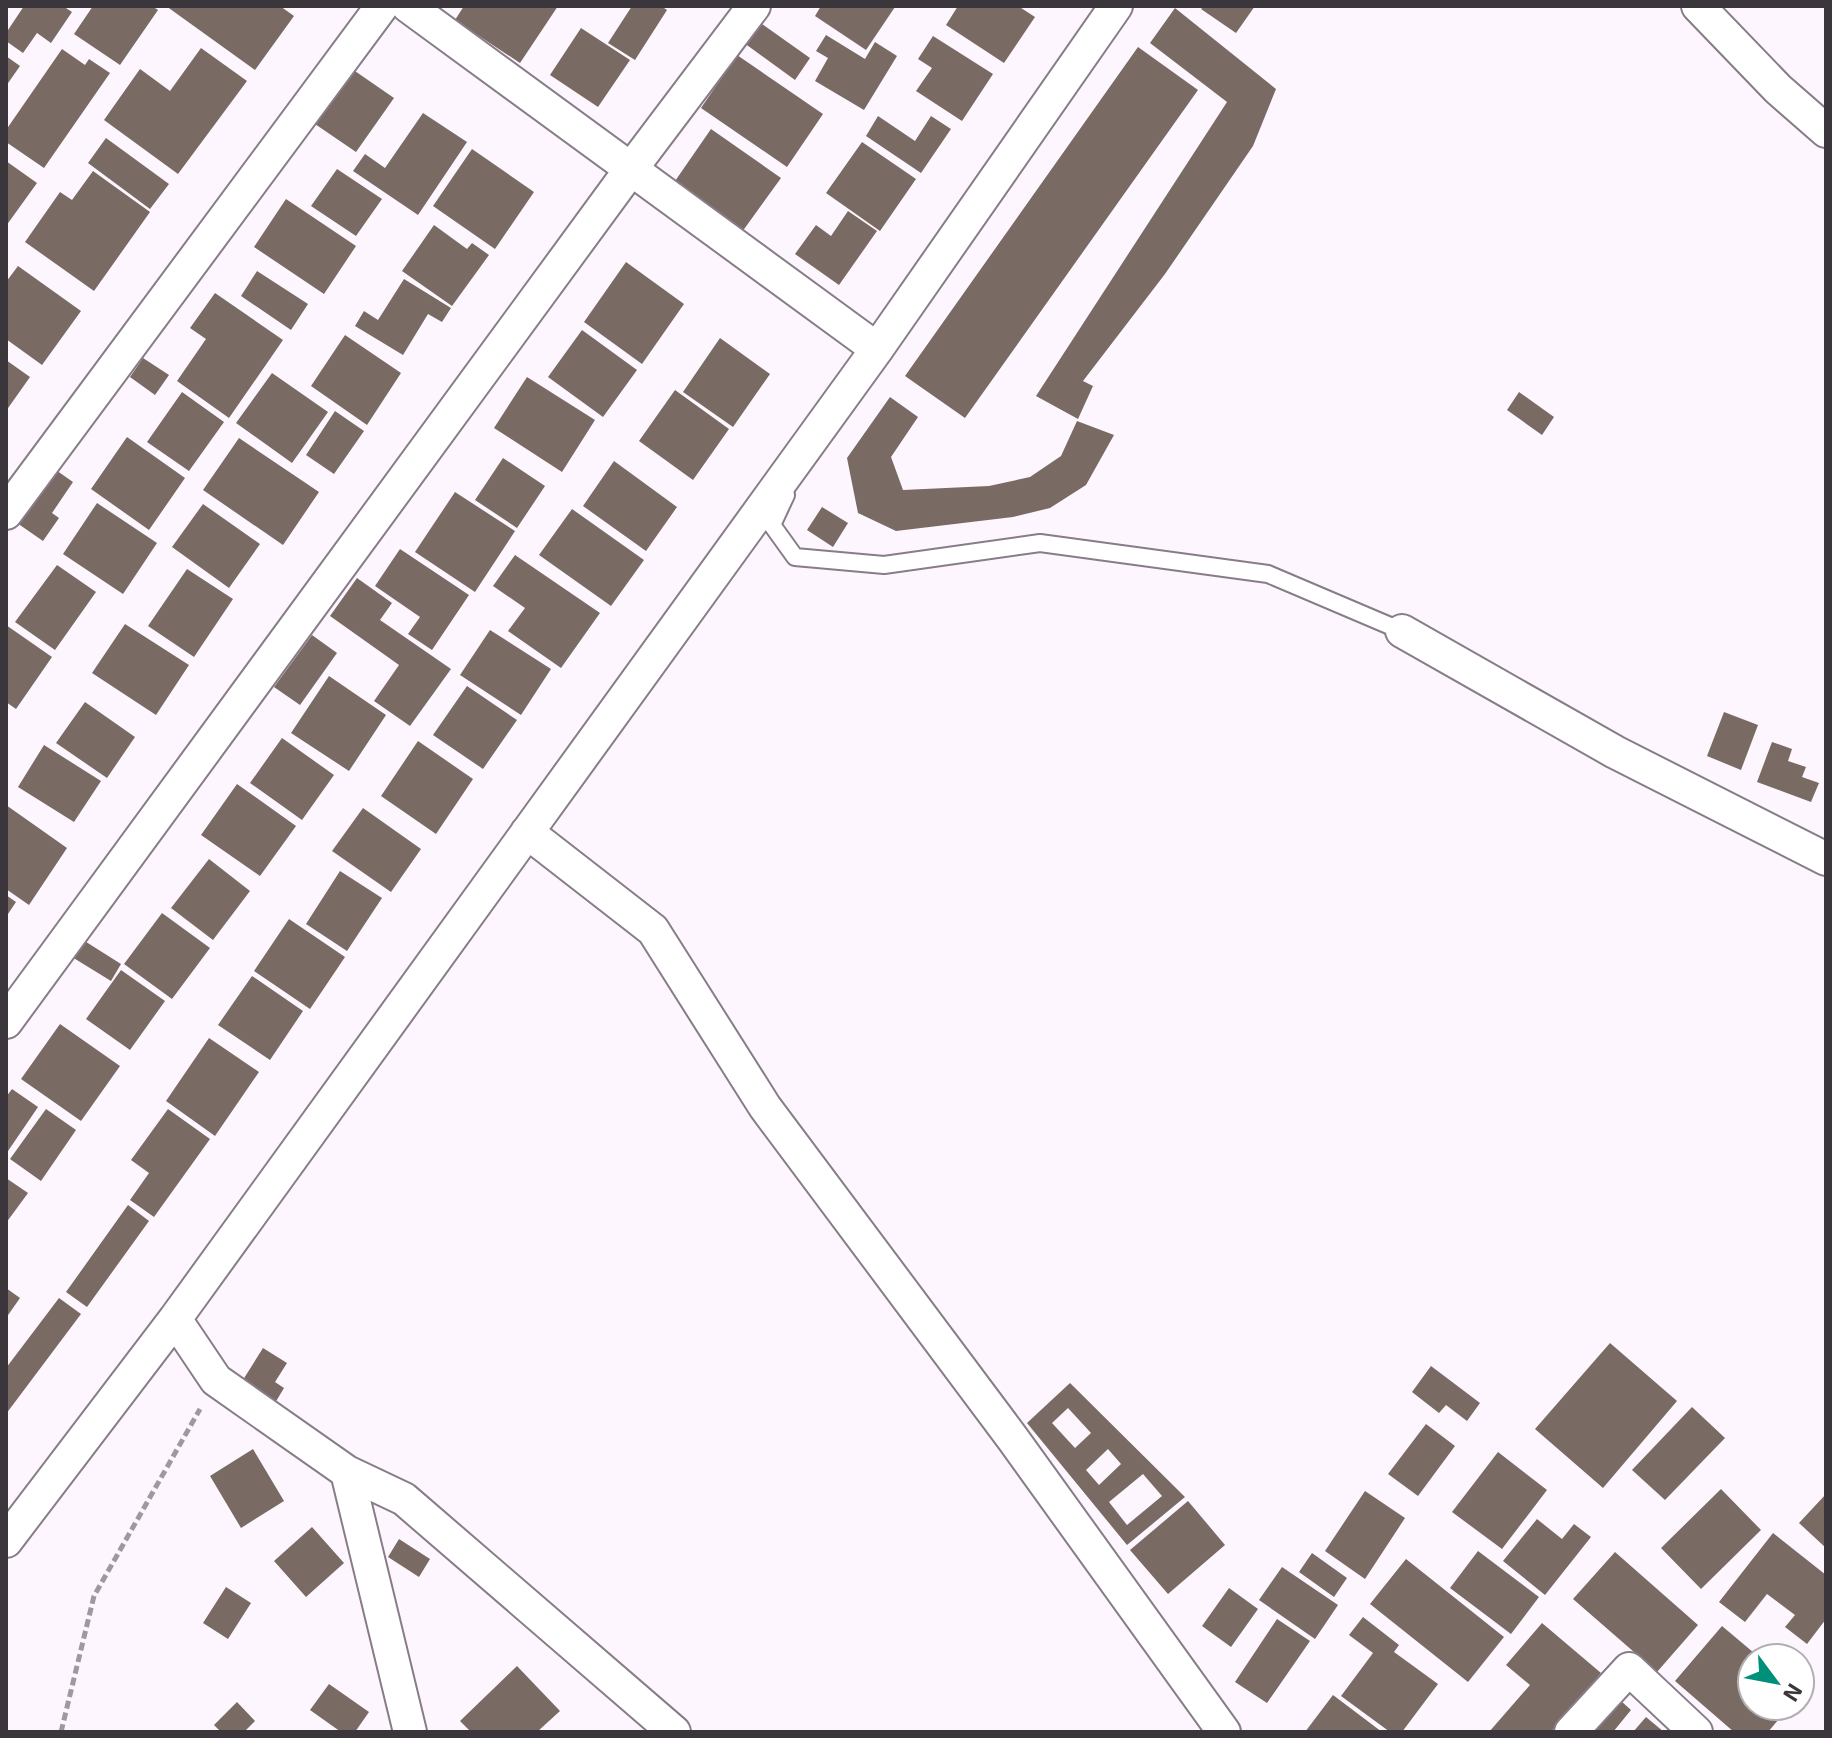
<svg xmlns="http://www.w3.org/2000/svg" width="1832" height="1738" font-family="'Exo 2',sans-serif">
	<style>
		.building { fill: #796b63; fill-rule: evenodd }
		.lines { fill: none; stroke-linecap: round; stroke-linejoin: round }
		.lane-casing { stroke: #877c88; stroke-width: 20 }
		.street-casing { stroke: #877c88; stroke-width: 36 }
		.path { stroke: #9f999f; stroke-width: 5; stroke-dasharray: 8 4; stroke-linecap: butt }
		.lane { stroke: #fff; stroke-width: 16 }
		.street { stroke: #fff; stroke-width: 32 }
	</style>
	<rect width="100%" height="100%" fill="#fef6fe"/>
	<!-- building -->
	<path class="building" d="M24,6h39l9,6 -21,31 -14,-10 -14,20 -17,-12v-8z
		M93,6h59l6,4 -38,55 -46,-31z
		M166,6h114l14,10 -39,54z
		M464,6h94l-38,57 -65,-43z
		M632,6h29l6,4 -32,50 -27,-17z
		M821,6h72l2,1 -29,43 -51,-34z
		M958,6h60l17,11 -31,46 -58,-38z
		M1204,6h51l-19,27 -35,-24z
		M1175,8l101,81 -23,57 -88,128 -82,107 10,5 -15,33 -42,-23 191,-294 -77,-59z
		M755,19l55,39 -15,22 -55,-40z
		M581,28l49,32 -32,47 -48,-32z
		M826,35l39,24 10,-17 22,14 -33,54 -49,-29 13,-23 -12,-7z
		M933,36l60,38 -31,47 -46,-30 16,-23 -14,-9z
		M1138,47l60,43 -233,328 -60,-42z
		M201,48l46,33 -69,93 -74,-54 36,-51 30,22z
		M62,49l23,16 4,-6 21,14 -66,95 -38,-26v-12z
		M737,55l86,59 -36,53 -86,-59z
		M6,56l14,10 -14,20z
		M352,69l42,29 -38,54 -41,-28z
		M423,113l44,29 -49,73 -65,-44 12,-17 20,14z
		M878,116l37,25 16,-25 20,13 -30,44 -55,-37z
		M711,129l70,49 -39,54 -69,-48z
		M106,138l63,46 -19,25 -62,-46z
		M862,142l54,37 -36,52 -54,-38z
		M472,149l62,43 -39,57 -62,-43z
		M6,161l31,22 -31,43z
		M337,169l45,30 -26,37 -45,-30z
		M93,171l57,41 -56,79 -69,-49 35,-50 12,8z
		M286,199l70,47 -32,48 -70,-47z
		M848,211l29,20 -38,54 -44,-31 21,-29 15,11z
		M434,225l33,24 5,-6 17,12 -37,51 -50,-35z
		M626,262l58,42 -42,60 -58,-42z
		M18,266l63,45 -39,54 -36,-26v-57z
		M257,271l51,33 -17,26 -50,-34z
		M404,279l47,29 -9,14 -14,-8 -25,41 -48,-29 9,-15 14,9z
		M215,293l68,47 -54,78 -52,-37 29,-42 -16,-11z
		M582,330l55,40 -34,47 -55,-40z
		M345,335l56,38 -34,52 -56,-39z
		M720,338l50,36 -37,53 -50,-35z
		M143,358l26,17 -14,20 -25,-18z
		M6,360l24,17 -24,34z
		M272,373l56,39 -36,51 -56,-40z
		M527,377l68,43 -33,52 -68,-44z
		M675,390l54,39 -36,51 -54,-39z
		M182,392l42,30 -35,49 -42,-29z
		M1519,392l35,25 -12,18 -35,-25z
		M890,397l28,20 -27,40 12,33 86,-4 41,-9 31,-21 16,-35 37,14 -28,50 -36,23 -37,9 -117,14 -38,-18 -11,-55z
		M335,411l29,20 -30,43 -28,-19z
		M127,437l58,41 -36,52 -58,-41z
		M239,438l80,54 -36,53 -80,-55z
		M503,458l42,28 -28,42 -42,-28z
		M614,461l63,46 -31,44 -63,-45z
		M53,468l20,14 -21,31 7,5 -16,23 -26,-18z
		M455,492l60,39 -40,61 -60,-40z
		M97,503l60,40 -34,51 -60,-40z
		M203,504l57,40 -31,44 -57,-41z
		M822,507l26,16 -15,24 -26,-17z
		M572,509l72,51 -33,46 -72,-51z
		M400,549l69,46 -37,55 -24,-16 12,-17 -45,-31z
		M515,555l85,58 -39,55 -53,-37 17,-23 -32,-22z
		M57,565l39,27 -41,58 -40,-28z
		M187,569l46,30 -39,58 -46,-31z
		M357,578l35,25 -12,17 71,49 -41,57 -36,-25 25,-36 -69,-49z
		M125,624l64,41 -33,50 -64,-42z
		M6,625l46,32 -36,52 -10,-7z
		M490,630l61,39 -30,46 -61,-40z
		M312,635l25,18 -37,52 -26,-18z
		M329,676l57,39 -37,56 -58,-38z
		M467,686l50,34 -34,49 -50,-34z
		M85,702l50,35 -28,41 -51,-35z
		M1724,712l34,13 -17,45 -34,-14z
		M282,738l52,37 -32,45 -52,-37z
		M418,741l55,38 -37,55 -55,-38z
		M1772,742l20,7 -4,12 18,6 -4,10 17,6 -8,19 -54,-20z
		M44,745l57,36 -27,41 -56,-35z
		M237,784l59,42 -36,50 -59,-41z
		M6,805l61,43 -38,57 -23,-16z
		M363,808l58,41 -30,43 -59,-41z
		M209,859l41,32 -37,49 -42,-32z
		M340,871l42,27 -35,53 -41,-27z
		M6,895l10,7 -10,15z
		M162,913l48,35 -38,51 -48,-35z
		M289,919l56,38 -35,52 -56,-38z
		M83,940l38,24 -10,17 -39,-24z
		M121,970l44,31 -35,49 -44,-31z
		M252,976l51,35 -33,49 -52,-35z
		M60,1024l60,42 -39,55 -60,-42z
		M209,1038l50,34 -44,64 -49,-35z
		M12,1089l26,18 -32,47v-57z
		M46,1109l30,21 -35,51 -31,-22z
		M168,1109l42,30 -56,78 -24,-17 19,-27 -18,-13z
		M6,1178l22,15 -22,30z
		M128,1205l21,16 -62,86 -21,-15z
		M6,1288l14,10 -14,20z
		M59,1298l22,16 -75,100v-46z
		M1610,1343l67,58 -74,87 -68,-59z
		M263,1348l24,15 -12,19 9,6 -9,15 -34,-20z
		M1431,1366l49,37 -13,18 -21,-16 -7,8 -27,-21z
		M1070,1383l115,114 -58,48 -100,-122zM1068,1408l23,25 -16,15 -23,-25zM1108,1449l13,15 -22,21 -13,-15zM1143,1474l19,22 -35,29 -18,-23z
		M1692,1407l33,31 -60,62 -33,-30z
		M1426,1424l29,22 -37,50 -30,-22z
		M253,1449l31,52 -43,27 -31,-52z
		M1498,1452l49,38 -45,59 -50,-37z
		M1721,1489l40,41 -60,59 -40,-41z
		M1365,1491l40,27 -40,61 -40,-28z
		M1826,1494v54l-27,-25z
		M1188,1501l37,44 -57,49 -38,-44z
		M1537,1519l25,20 12,-15 17,13 -46,58 -42,-34z
		M312,1527l32,36 -38,34 -32,-36z
		M1773,1533l53,42v44l-19,25 -22,-17 10,-12 -28,-21 -22,28 -26,-20z
		M399,1539l31,20 -11,18 -31,-20z
		M1478,1551l61,46 -28,37 -61,-46z
		M1615,1552l83,73 -41,47 -84,-73z
		M1312,1553l35,25 -13,19 -35,-25z
		M1406,1559l98,78 -36,45 -98,-78z
		M1282,1567l56,38 -23,34 -56,-39z
		M226,1587l25,16 -23,36 -25,-16z
		M1229,1588l29,21 -27,38 -29,-21z
		M1363,1617l36,28 -5,7 44,32 -36,48h-12l-49,-36 32,-43 -24,-18z
		M1277,1619l33,22 -43,62 -32,-21z
		M1542,1623l59,50 -50,59h-62l41,-47 -24,-20z
		M1722,1626l38,32h-8v48h38l-22,26h-34l-59,-51z
		M517,1666l43,45 -23,21h-66l-11,-11z
		M329,1684l40,28 -14,20h-14l-31,-22z
		M1611,1692l20,18 -18,22h-36z
		M1333,1695l49,37h-77z
		M237,1702l18,19 -11,11h-23l-7,-7z
		M1646,1717l18,15h-31z"/>
	<g class="lines">
		<!-- lane casing -->
		<g class="lane-casing">
			<path id="lane" d="M786,495l-14,30 23,32 89,8 156,-22 228,31 134,57"/>
		</g>
		<!-- street casing -->
		<g class="street-casing">
			<path id="street" d="M408,6l469,343
				M1698,6l80,83 48,42
				M6,513l376,-507
				M1402,631l213,121 211,107
				M527,832l126,98 112,177 248,332 211,293
				M6,1022l625,-853 123,-163
				M175,1319l41,61 131,92 57,27 270,233
				M347,1472l63,260
				M6,1541l169,-222 702,-970 239,-343
				M1571,1732l58,-63 67,63"/>
		</g>
		<!-- path -->
		<path class="path" d="M61,1732l33,-136 106,-187"/>
		<!-- lane -->
		<use href="#lane" class="lane"/>
		<!-- street -->
		<use href="#street" class="street"/>
	</g>
	<!-- border -->
	<rect width="1832" height="1738" fill="none" stroke="#3b363b" stroke-width="16"/>
	<!-- north arrow -->
	<g transform="translate(1776 1682) rotate(122)"><circle r="38" fill="#ffffff" stroke="#b1afb1" stroke-width="2"/>
	<path d="M0-6L14 30L0 20L-14 30Z" fill="#008f79"/>
	<text y="-12" font-size="22" font-weight="bold" text-anchor="middle" fill="#3b363b">N</text>
	</g>
</svg>
